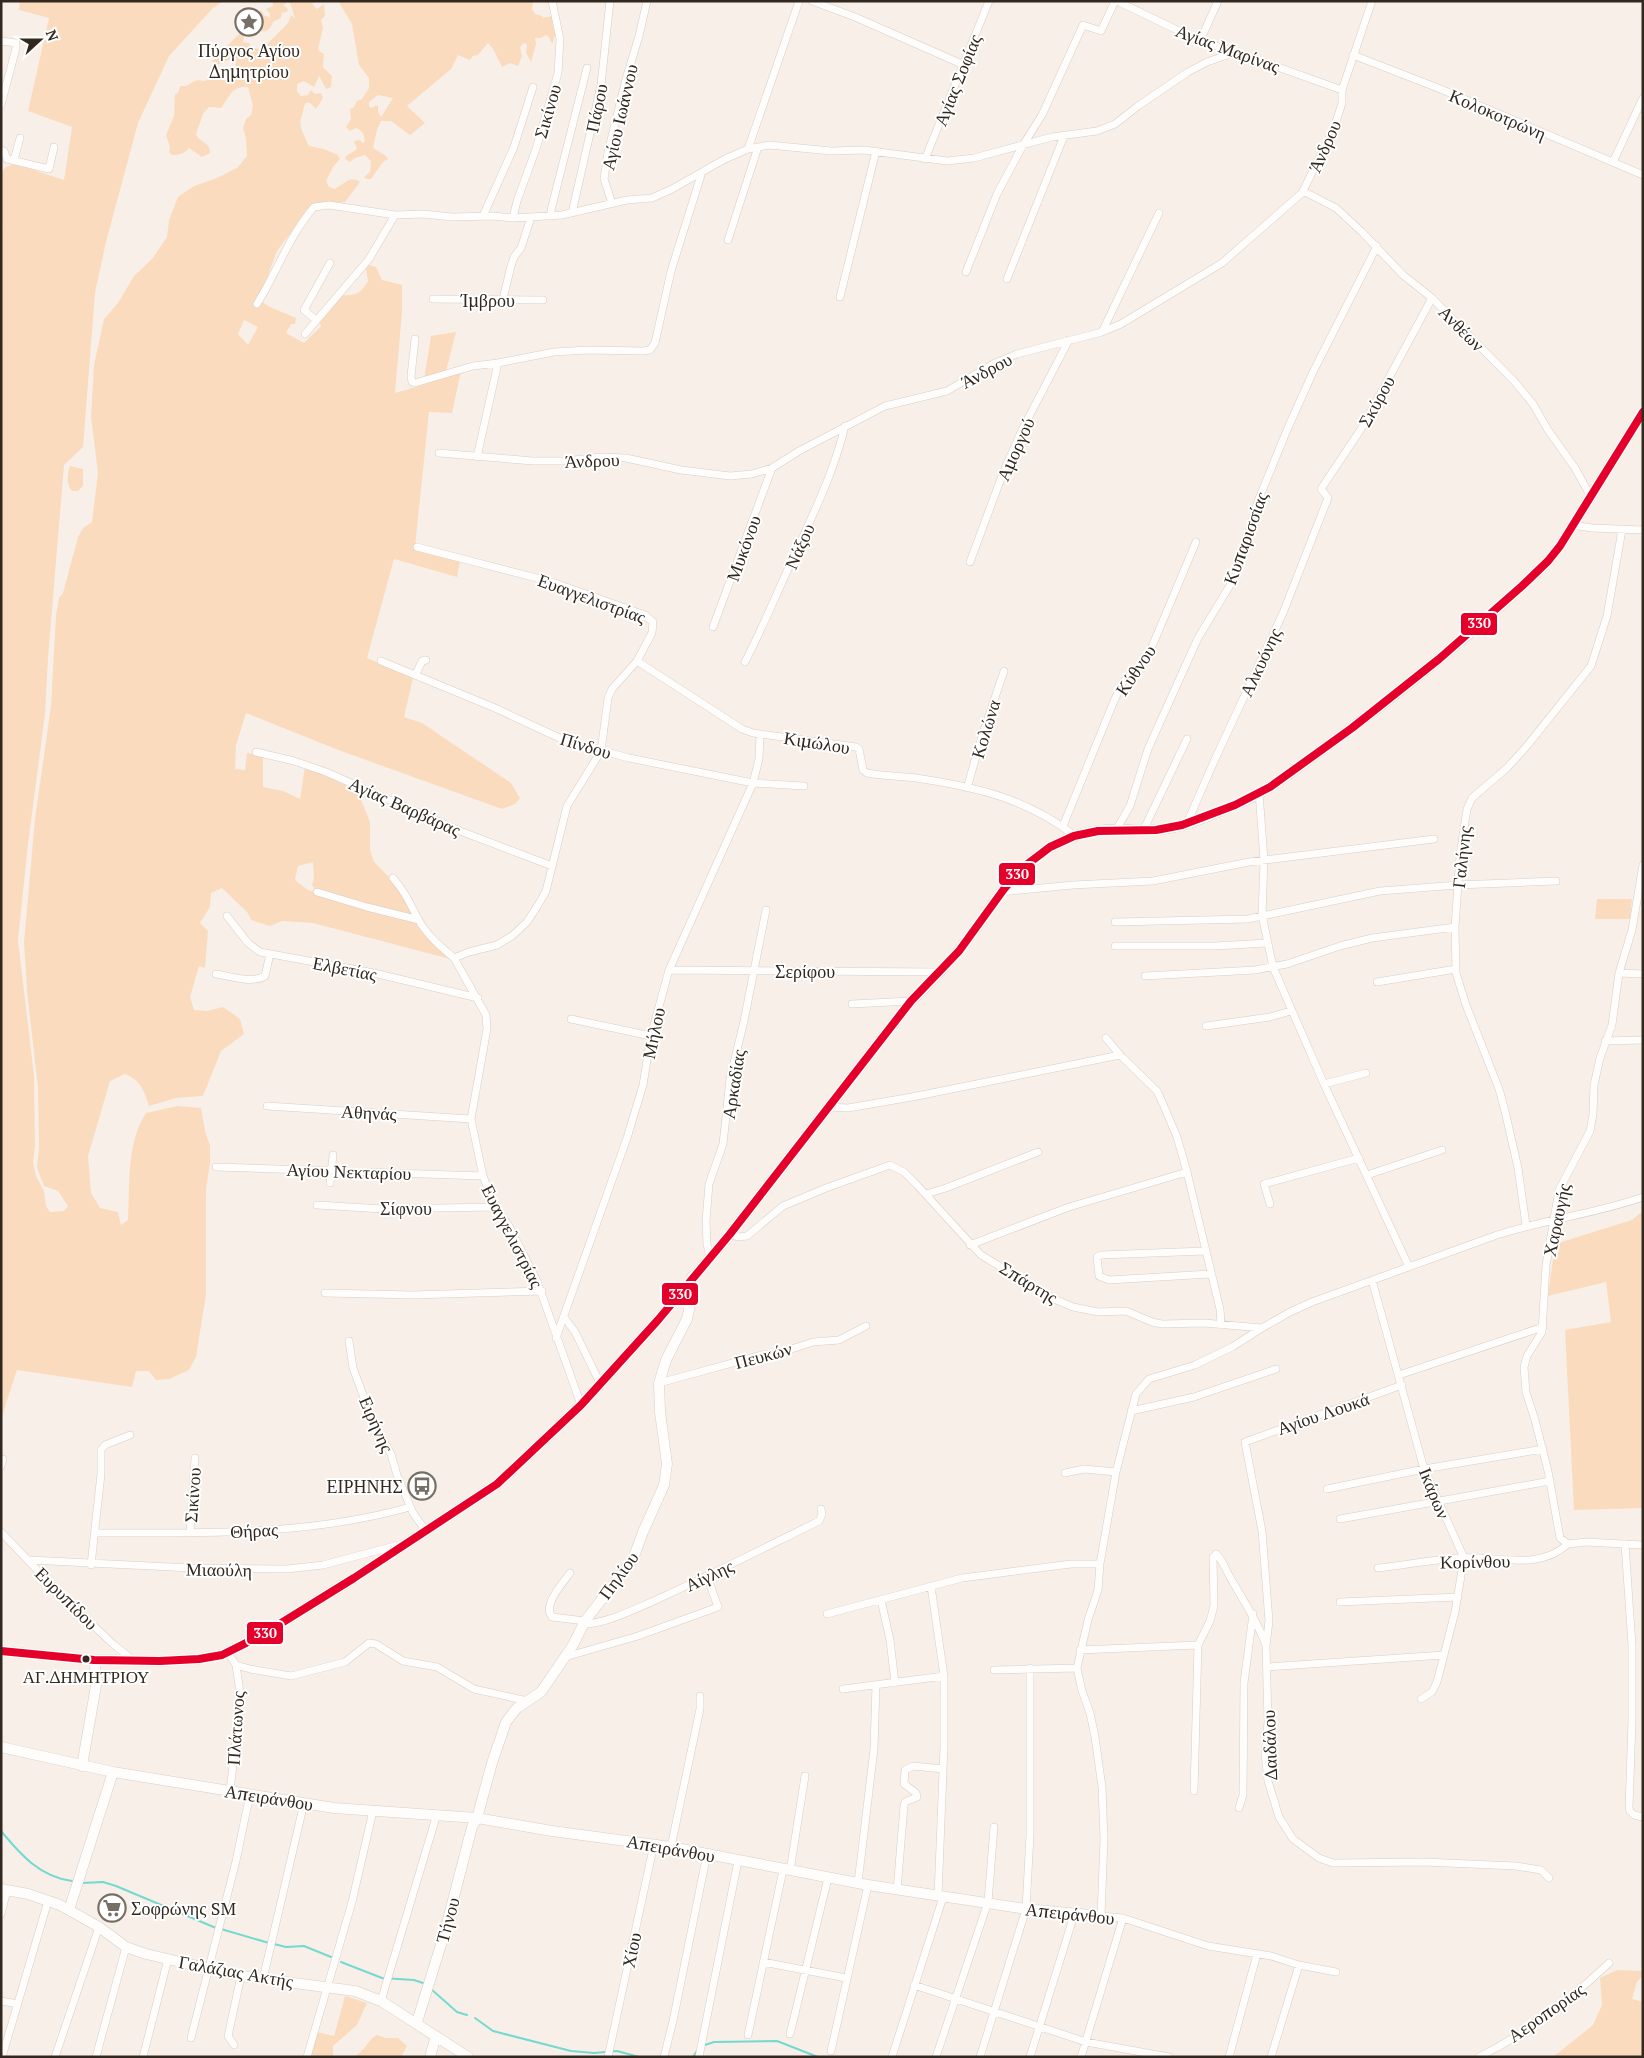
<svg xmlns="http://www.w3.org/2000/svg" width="1644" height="2058" font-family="'PT Serif',serif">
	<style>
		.green { fill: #fadbbd; fill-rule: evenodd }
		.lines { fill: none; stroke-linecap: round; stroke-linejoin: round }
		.stream { stroke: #74d9d1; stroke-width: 2 }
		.street-casing { stroke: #d6cec6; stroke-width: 8 }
		.secondary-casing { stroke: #d6cec6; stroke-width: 11 }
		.street { stroke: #fefdfc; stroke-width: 7 }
		.secondary { stroke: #fefdfc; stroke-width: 10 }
		.bus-1-casing { stroke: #fff; stroke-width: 11 }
		.bus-1 { stroke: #e4002b; stroke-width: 8 }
		.bus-dot { fill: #32281f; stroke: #fff; stroke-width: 2 }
		.labels { text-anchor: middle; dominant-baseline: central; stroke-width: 4; stroke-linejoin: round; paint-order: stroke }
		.bus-label { font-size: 17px; fill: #32281f; stroke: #fff }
		.street-label { font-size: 18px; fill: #32281f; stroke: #fff }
		.poi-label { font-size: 18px; fill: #32281f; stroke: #fff }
		.line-badge { stroke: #fff; stroke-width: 2 }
		.badge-label { font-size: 14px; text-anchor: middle; font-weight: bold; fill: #fff }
	</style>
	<rect width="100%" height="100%" fill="#f8f0e8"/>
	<!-- green -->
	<path class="green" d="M20,1h203l-10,7 -44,48 -31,67 -32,119 -11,51 -12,154 -19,18 -16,193 -3,56 -17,130 -10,96 16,136 1,69 -2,17 3,14 8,15 2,15 4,6 14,-1 4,-5 -10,-15 -14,-5 -7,-18 2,-20 -1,-60 -11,-97 -3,-49 11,-123 16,-113 5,-91 3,-17 4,-5 15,-56 5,-9 9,-6 6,-49 -7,-56 3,-52 10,-46 14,-16 16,-27 19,-18 14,-21 2,-17 9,-23 16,-11 23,-8 20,-10 10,-12 -1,-17 -3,-11 3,-9 5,-4 2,-9 -5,-19c-16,-2 -19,11 -27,21l-12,-1 -6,7 -7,20c3,9 15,8 14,19l-8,4 -13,-9c-5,6 -9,7 -17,7l-3,-3 1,-5 -4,-12 8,-19 1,-22 3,-1 2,-7h6l11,-6 8,1 7,-4h12l11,-8 1,-9 -3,-2 -18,8 -3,-5 28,-28h3l1,3 -1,6 6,1 2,4 7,2 7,-3 23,-23 3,-8 4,3 -5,-15h-3l-4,2 5,4 -1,3 -5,1 -1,5 -8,4c-2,6 -6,11 -13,9l-3,-6 -1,-11h3l2,-4 3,5 6,3v-4l-4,-5 7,-3 -1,-5h44l-4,3 5,5 7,-5 1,12 -4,4 2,8 -5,21 1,2 5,3 -1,13 9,9 -1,11 -5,2 -7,-13 -5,11 -10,-6 -7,3v7l4,5 7,-1 3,-5 4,4 6,-1 2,5 -7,11 -6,-6h-4c-3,4 -2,7 -4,12 -5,10 3,21 7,31l15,3 14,6 2,4 -7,8 -7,14 3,6 6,2c8,-5 16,-14 25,-7l-15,20 -7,1 -4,-1 -24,5 -33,44 -12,32 -9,15 14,9 26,11 -1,6h-4l-5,9 18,10 17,-17 -2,-5 23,-26c14,1 19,-2 26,-14l-2,-12 3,-4 7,2 6,13 20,5v27l-7,81 28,-8 8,-49 25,-4 -11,43 16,-4 -9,42 -23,-1 -14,135 45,14 -3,16 -63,-18 -27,99 46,20 -9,39 18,6 89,60 9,15 -5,6 -13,5 -161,-58 -95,-38 -10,32 -1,24 10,1 2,-17 16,3v31l20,4 17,8 5,-32 35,14 17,9 13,32v28l4,12 22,22 21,35 -64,-17 -38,-13 -3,-4 2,-7 -1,-16 -15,4 -3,14 13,10 110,32 32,35v2l-137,-36 -31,-2 -12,5 -19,-6 -4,-8 -25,-24 -11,5 -1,14 -10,16 8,8 -3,37 -6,-2 -9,31 4,13 13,1 16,-4 17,12 4,15 -23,17 -18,45 -27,2 -27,8c-5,-15 -8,-26 -24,-32l-15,7 -22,75 3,37 9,15 18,4 3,13 7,-5c2,-35 -2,-76 18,-107l31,-7 24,2 4,23 5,15v17l-4,26v105l-10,63 -7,13 -20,9 -13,1 -7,-9h-13l-4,16 -115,-17 -16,49v-1180l2,-8 -2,-1v-55c2,-8 6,-9 14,-11l49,16 8,-53 -44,-16 21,-93 -30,-8zM244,320l14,7 -10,18 -10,-11z
		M338,1h195l-1,8 3,5 7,2v2l10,-2 1,10 5,8 -4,3 -1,6 -2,-1 -2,-5 -4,-2 -4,3h-6l1,6 -5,18 -5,-9 1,-9 -3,-1 -4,4 2,9 -4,10 -8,-3 -8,4 -9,-18 -5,-6 -10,12 -5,1 -3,4 -12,-5 -7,14 -44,37 18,17 -15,12 -19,-14h-10l-4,9 -4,18 13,8 2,3 -5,3 -12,17h-5l-2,-2 6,-5 1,-11 -6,-6 -10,3 -5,4 -5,-3 1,-3 11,-7 -3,-8 5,-1 5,3c2,-7 -2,-13 -8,-15l-6,3 -4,-4 5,-8 -1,-10 4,-2 3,-6 5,-2 7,-11v-10l-10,-13 -7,-41zM378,95l15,3 -12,19 -3,-5v-7l-7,3 -2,-2v-4z
		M70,466l13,3v17l-5,5h-6c-6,-6 -5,-17 -2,-25z
		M1597,899h35l-2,20h-35z
		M1643,1211v297l-69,2 -9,-180 46,-8 -5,-40 -58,14 7,-52 77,-24z
		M1617,1970l24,1 2,4 -6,7 -5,17 11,3v55h-90l40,-32 9,-20 -2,-27z
		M345,1996l22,7 -10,22 -24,21v11h-24l8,-25 17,4z
		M377,2035l9,3h12l9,8 -6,11h-47c12,-7 15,-19 23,-22z"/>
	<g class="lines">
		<!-- stream -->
		<path class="stream" d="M1,1831c20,24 39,46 71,50
			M82,1883l21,-1 13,4 100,42
			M221,1929l48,14
			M274,1944l12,3 18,-1 27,11
			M341,1962l41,16 32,2 12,4
			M431,1989l26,23 10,3
			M475,2018l18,13 78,20 23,2 23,-2 22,6
			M705,2045l9,-3 63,-1 41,16
			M693,2057l4,-6"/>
		<!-- street casing -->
		<g class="street-casing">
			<path id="street" d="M812,1l43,16 109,48
				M1117,1l83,40 36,11 106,38
				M1,41l15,2v5l-15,57
				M1200,41l18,-40
				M1353,55l85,33 205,87
				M748,149l51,-148
				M1,150l3,1 3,8
				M7,159l42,10 5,-22
				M925,159l64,-158
				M14,160l6,-22
				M1613,162l30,-64
				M1303,191l33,17 26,24 41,43 29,23 82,83 19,23 15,26 27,38 15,27
				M612,203l-8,-24 4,-27 18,-73 13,-43 8,-35
				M572,213l29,-128 9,-84
				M483,216l31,-69 19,-60
				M551,216v-6l36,-142
				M513,218l4,-17 19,-52 22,-76 2,-34 -8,-38
				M728,240l30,-93
				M966,272l31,-78 26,-49 19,-30 41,-90 18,6 14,-30
				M1007,279l57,-143
				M840,297l36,-146
				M433,299l110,1
				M503,299l8,-33 3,-9 7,-9 10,-31
				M257,304c20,-32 32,-68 57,-97l15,-2 66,10 28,-1 29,3 41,-1 20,2 49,-3 65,-15 25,-2 20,-9 53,-30 23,-10 21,-4 62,6 33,-1 83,11 27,-3 78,-21 45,-6 18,-7 23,-18 50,-34 19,-10 29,-10
				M316,320l-12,-10 26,-47
				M1102,332l57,-119
				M305,334l64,-75 26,-44
				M415,339l-4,37 1,6 3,1 58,-17 25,-3 56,-11 34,-2 55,1 7,-1 5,-7 16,-72 31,-99
				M439,453l94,8h31l38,-4 24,1 55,12 49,6 22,-2 20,-6 27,-17 86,-45 62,-15 46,-27 24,-10 85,-22 19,-8 101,-61 80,-70 32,-65 8,-25v-13l30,-89
				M477,457l21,-94
				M1572,525l20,3 51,2
				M417,547l135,35 93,33 8,7 -1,11 -15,28 -25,28 -4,9 -7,53 -34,55 -21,85 -8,14 -11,17 -15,14 -15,9 -28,7 -15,6 32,57 1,14 -16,90 12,57 12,31 14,19 28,55 44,124
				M970,562l33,-89 19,-43 47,-90
				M713,627l59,-159
				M381,661l114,47 71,33 63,17 124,25 51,3
				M637,661l105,68 11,4 103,14 3,2 4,21 4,3c16,3 33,3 49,5 60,9 110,20 159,58
				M745,662c18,-35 33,-72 50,-108 19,-42 39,-82 50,-128
				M416,674l6,-13 4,-1
				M256,752l38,9 32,11 134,59 92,35
				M967,788l15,-52 22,-65
				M1259,792l5,68 -2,55 11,52 51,117 85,183
				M1187,823l29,-66 67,-144 45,-115 -7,-9 42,-63 69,-128
				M1063,826l51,-125 9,-19 25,-26 48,-114
				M1116,830l14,-24 18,-57 50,-111 37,-61 23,-76 29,-71 26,-58 64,-126
				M1143,831l44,-92
				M393,878c13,15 17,26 26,43 9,15 22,26 35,37
				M317,892l50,15 52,13
				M1001,892l72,-7 80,-4 96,-19 185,-23
				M227,916l21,27 12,9 114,21 104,25
				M1115,922l133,-3 132,-28 78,-6 98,-4
				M1115,946h100l52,-3
				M669,970l272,2
				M1619,973l24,1
				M216,974c14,2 36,10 49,2l5,-22
				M1145,976l110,-6 32,-6 53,-18 32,-8 83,-11
				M1377,982l79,-13
				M852,1004l59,-3
				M571,1019l80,17
				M1206,1026l64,-9 21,-6
				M1106,1038l14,17 37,36 6,13 14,33 10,35 33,137 1,16
				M1605,1041l38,-1
				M1324,1084l42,-11
				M267,1106l204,13
				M828,1107l20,1 64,-11 208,-42
				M216,1167l267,9
				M1367,1175l75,-25
				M330,1183l3,-28
				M926,1194l20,-6 92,-36
				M1270,1204l-6,-20 95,-26
				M317,1205l66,4 112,-2
				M1526,1225l-8,-57 -13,-57 -6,-22 -33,-84 -10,-32 -1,-46 5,-72 7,-46 5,-11 35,-30 19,-21 65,-81 16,-50 15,-86
				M730,1234l8,3 9,-1 36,-30 43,-18 64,-23 14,7 13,13 64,70 73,44 19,8 25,5 28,-1 26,11 10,2 42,-1 58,5 28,-16 22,-10 185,-67c49,-16 98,-21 146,-38
				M970,1245l99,-38 118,-35
				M1205,1251l-104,4 -4,2 2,19 10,4 101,-6
				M710,1258l-3,-14 -1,-23 3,-37 14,-40 7,-65 14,-58 22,-111
				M1372,1280l52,189 40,89 -9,54 -18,70 -5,10 -11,7
				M325,1293l88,2 129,-4
				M564,1317l11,15 25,51
				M1262,1328l-30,19 -37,18 -46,14 -13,15 -20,78 -16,92 -2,26 -10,30 -11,48 5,23 8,22 5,24 7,50 2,52 -3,77 22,2 85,28 63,10 28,9 37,7
				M556,1338l71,-200 16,-53 8,-49 18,-66 84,-187 6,-24 1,-25
				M349,1341l4,27 20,54 18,32 6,21 16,38 13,18
				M1399,1375l144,-48
				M659,1383l106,-29h11l37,-12 26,-2 27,-14
				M1402,1385l-157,57 17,89 7,90 -3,25 2,76 -3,32 3,27 11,36 14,22 26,19 14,5 91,-1 92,4 25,4 8,8
				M1131,1411l63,-14 82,-28
				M1,1466l2,-7
				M1065,1473l19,-4 32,3
				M1327,1489l97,-20 119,-20
				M1340,1519l210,-38
				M1,1532l61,64 51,48 21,17
				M95,1533c105,0 213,3 315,-26
				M190,1533l5,-75
				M1568,1544l-8,-6 -12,-67 -13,-51 -9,-28 -2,-25 3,-11 15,-24 4,-67 13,-75 31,-59 3,-17 1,-29 6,-27 12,-33 7,-52 13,-43 11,-65
				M1568,1544l18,-2 57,3
				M1625,1544l7,101v76l-3,87 1,3 4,4 9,2
				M30,1560l161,8 96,1 36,-4 79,-21
				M91,1565l10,-91v-24l4,-5 25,-10
				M1378,1568c28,-3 57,-9 85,-10 37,-2 75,13 105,-14
				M570,1573c-7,10 -28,32 -18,44l33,4
				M931,1586l13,90v70l-6,150
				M881,1600l9,40 5,43
				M1340,1602l118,-5
				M827,1614l135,-36 109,-14h29
				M583,1624c23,0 54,-16 75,-25 55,-25 108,-52 161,-78l3,-7 -1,-5
				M1080,1650l118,-5
				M228,1653l8,12 14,4 41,7 54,-14 24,-19 7,1 27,17 34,6 37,22 54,12
				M565,1657l73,-21 80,-29 -11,-31
				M1267,1667l177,-12
				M994,1670l83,-2
				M843,1689l101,-13
				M230,1790l11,-90 -5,-35
				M1194,1791l4,-146 12,-24 4,-15 -1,-49 3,-3c7,6 9,15 14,23 12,22 26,41 35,66
				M1239,1808l4,-13 1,-112 9,-69
				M671,1847l29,-138v-13
				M790,1871l15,-95
				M858,1883l16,-134 2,-64
				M897,1890l7,-84 1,-4 12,-5 -1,-4 -12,-9 1,-14 8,-4 30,3
				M1,1914l6,-24
				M763,1962l83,16
				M263,1979l41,-176
				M914,1985l172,57 83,15
				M1,2001l17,3
				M381,2001l56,-187
				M790,2034l38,-156
				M748,2035l35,-165
				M191,2038l45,-177 14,-67
				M234,2045l-6,-9 13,-60
				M831,2051l37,-166
				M2,2057l46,-156
				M55,2057l44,-130
				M96,2057l30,-110
				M143,2057l25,-98
				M307,2057l45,-155 21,-91
				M608,2057l46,-213
				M664,2057l9,-36 34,-167
				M699,2057l39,-196
				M892,2057l51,-160
				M936,2057l52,-155 6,-75
				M980,2057l46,-148 4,-74v-167
				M1030,2057l44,-142
				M1081,2057l42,-139
				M1229,2057l28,-103
				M1271,2057l28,-92
				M1479,2057c48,-24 92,-58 130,-94"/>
		</g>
		<!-- secondary casing -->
		<g class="secondary-casing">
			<path id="secondary" d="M1,1651l93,9 66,1 39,-2 23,-4 40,-20 92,-57 143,-94 84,-79 77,-85 72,-86 181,-233c23,-22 43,-43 62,-69 23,-31 36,-58 70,-80 19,-13 41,-21 64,-22 19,-1 37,2 56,-1 25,-3 49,-15 72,-24 32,-13 61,-36 88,-56 77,-56 158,-122 225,-188l12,-15 83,-134
				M1,1747l112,25 221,36 143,10 75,13 119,16 197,38 158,24 75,7
				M82,1766l15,-86 -3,-20
				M1,1889l27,5 32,11 39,22 27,20 20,7 95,22 114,15 26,10 87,56
				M69,1910l44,-138
				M417,2022l27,-87 28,-108 5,-9 15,-55 14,-41 11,-14 24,-16 32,-47 12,-24 48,-62 10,-27 21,-47 3,-21 -7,-52 -1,-29 7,-23 21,-41 5,-24v-18
				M430,2057l6,-21"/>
		</g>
		<!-- street -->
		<use href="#street" class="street"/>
		<!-- secondary -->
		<use href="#secondary" class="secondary"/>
		<!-- bus-1 casing -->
		<g class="bus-1-casing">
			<path id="bus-1" d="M1,1651l93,9 66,1 39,-2 23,-4 40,-20 92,-57 143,-94 84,-79 77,-85 72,-86 181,-233 48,-50 45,-62 17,-20 29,-22 24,-11 24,-5 58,-1 26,-5 53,-20 35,-18 82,-59 87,-69 83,-73 26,-25 12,-15 83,-134"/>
		</g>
		<!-- bus-1 -->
		<use href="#bus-1" class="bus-1"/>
	</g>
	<!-- icons -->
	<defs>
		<g id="sight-ring" transform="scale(1.4375)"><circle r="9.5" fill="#fff" stroke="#776e65" stroke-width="1.5"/><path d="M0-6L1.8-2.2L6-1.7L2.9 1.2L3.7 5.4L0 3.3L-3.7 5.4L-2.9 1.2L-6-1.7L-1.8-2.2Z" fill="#776e65"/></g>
		<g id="bus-ring" transform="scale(1.4375)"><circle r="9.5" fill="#fff" stroke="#776e65" stroke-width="1.5"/><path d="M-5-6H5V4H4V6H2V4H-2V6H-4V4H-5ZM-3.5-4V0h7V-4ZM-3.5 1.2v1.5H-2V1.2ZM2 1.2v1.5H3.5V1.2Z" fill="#776e65"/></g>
		<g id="supermarket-ring" transform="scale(1.4375)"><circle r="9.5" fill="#fff" stroke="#776e65" stroke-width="1.5"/><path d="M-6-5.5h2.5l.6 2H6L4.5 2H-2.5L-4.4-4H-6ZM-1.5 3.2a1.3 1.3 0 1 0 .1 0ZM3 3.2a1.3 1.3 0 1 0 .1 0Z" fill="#776e65"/></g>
	</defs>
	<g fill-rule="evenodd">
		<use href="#sight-ring" x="249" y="22"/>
		<use href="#bus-ring" x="422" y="1486"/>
		<use href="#supermarket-ring" x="112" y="1908"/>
	</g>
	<!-- markers -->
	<circle class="bus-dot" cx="86" cy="1659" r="4.5"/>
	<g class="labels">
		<!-- bus labels -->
		<g class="bus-label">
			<text x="86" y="1676">ΑΓ.ΔΗΜΗΤΡΙΟΥ</text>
		</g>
		<!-- street labels -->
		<g class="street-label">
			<text transform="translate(1228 48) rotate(20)">Αγίας Μαρίνας</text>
			<text transform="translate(957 80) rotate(-68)">Αγίας Σοφίας</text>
			<text transform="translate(596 108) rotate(-78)">Πάρου</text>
			<text transform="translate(547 111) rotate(-74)">Σικίνου</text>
			<text transform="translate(1498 114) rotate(23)">Κολοκοτρώνη</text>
			<text transform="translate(619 117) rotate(-77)">Αγίου Ιωάννου</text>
			<text transform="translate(1324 146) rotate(-66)">Άνδρου</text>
			<text x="488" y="300">Ίμβρου</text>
			<text transform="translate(1462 328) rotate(45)">Ανθέων</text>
			<text transform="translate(986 370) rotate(-28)">Άνδρου</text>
			<text transform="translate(1376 401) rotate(-61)">Σκύρου</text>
			<text transform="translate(1015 449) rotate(-66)">Αμοργού</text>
			<text transform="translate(592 460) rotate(-2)">Άνδρου</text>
			<text transform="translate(1245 538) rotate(-70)">Κυπαρισσίας</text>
			<text transform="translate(799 546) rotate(-66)">Νάξου</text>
			<text transform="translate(743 548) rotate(-70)">Μυκόνου</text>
			<text transform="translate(592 598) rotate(20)">Ευαγγελιστρίας</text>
			<text transform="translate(1260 662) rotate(-65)">Αλκυόνης</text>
			<text transform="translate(1135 670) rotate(-56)">Κύθνου</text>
			<text transform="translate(985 729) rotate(-73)">Κολώνα</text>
			<text transform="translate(817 742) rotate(9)">Κιμώλου</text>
			<text transform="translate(586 745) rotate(17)">Πίνδου</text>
			<text transform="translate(405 806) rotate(24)">Αγίας Βαρβάρας</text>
			<text transform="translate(1461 857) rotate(-84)">Γαλήνης</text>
			<text transform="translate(345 968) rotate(11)">Ελβετίας</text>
			<text x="805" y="971">Σερίφου</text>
			<text transform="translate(653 1033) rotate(-78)">Μήλου</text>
			<text transform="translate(733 1084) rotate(-81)">Αρκαδίας</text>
			<text transform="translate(369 1112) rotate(3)">Αθηνάς</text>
			<text transform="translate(349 1171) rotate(2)">Αγίου Νεκταρίου</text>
			<text x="406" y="1208">Σίφνου</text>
			<text transform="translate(1556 1220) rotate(-78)">Χαραυγής</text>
			<text transform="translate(513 1236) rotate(63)">Ευαγγελιστρίας</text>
			<text transform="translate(1029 1282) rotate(31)">Σπάρτης</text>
			<text transform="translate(763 1355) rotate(-15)">Πευκών</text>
			<text transform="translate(1323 1413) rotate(-19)">Αγίου Λουκά</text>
			<text transform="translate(377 1424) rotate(66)">Ειρήνης</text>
			<text transform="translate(1435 1493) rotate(68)">Ικάρων</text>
			<text transform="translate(192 1495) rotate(-86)">Σικίνου</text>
			<text transform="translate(254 1530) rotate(-3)">Θήρας</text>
			<text transform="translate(1475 1561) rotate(-1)">Κορίνθου</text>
			<text transform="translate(219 1569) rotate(1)">Μιαούλη</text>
			<text transform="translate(618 1575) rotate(-54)">Πηλίου</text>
			<text transform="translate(709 1575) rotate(-25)">Αίγλης</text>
			<text transform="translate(67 1598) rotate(45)">Ευρυπίδου</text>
			<text transform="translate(235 1728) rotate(-86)">Πλάτωνος</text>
			<text transform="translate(1269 1745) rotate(-92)">Δαιδάλου</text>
			<text transform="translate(269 1797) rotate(9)">Απειράνθου</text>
			<text transform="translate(671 1848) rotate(10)">Απειράνθου</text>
			<text transform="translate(1070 1913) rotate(6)">Απειράνθου</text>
			<text transform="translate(447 1920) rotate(-75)">Τήνου</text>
			<text transform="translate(631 1950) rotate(-78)">Χίου</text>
			<text transform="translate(236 1971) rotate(10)">Γαλάζιας Ακτής</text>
			<text transform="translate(1546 2012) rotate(-35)">Αεροπορίας</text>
		</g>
		<!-- poi labels -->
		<g class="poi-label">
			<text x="249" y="50">Πύργος Αγίου<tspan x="249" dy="21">Δημητρίου</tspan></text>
			<text x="403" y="1486" text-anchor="end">ΕΙΡΗΝΗΣ</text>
			<text x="131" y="1908" text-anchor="start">Σοφρώνης SM</text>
		</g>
	</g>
	<g class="line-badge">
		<rect x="1460" y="612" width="38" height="24" rx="5" fill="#e4002b"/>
		<rect x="998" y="862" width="38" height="24" rx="5" fill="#e4002b"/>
		<rect x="661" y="1282" width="38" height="24" rx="5" fill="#e4002b"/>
		<rect x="246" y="1621" width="38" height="24" rx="5" fill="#e4002b"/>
	</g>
	<g class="badge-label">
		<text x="1479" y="628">330</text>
		<text x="1017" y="879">330</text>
		<text x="680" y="1299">330</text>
		<text x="265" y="1638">330</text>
	</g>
	<!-- border -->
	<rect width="1644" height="2058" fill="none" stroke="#32281f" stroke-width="5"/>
	<!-- north arrow -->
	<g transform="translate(40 40) rotate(69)" stroke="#ffffff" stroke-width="4" paint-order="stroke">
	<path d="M0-4L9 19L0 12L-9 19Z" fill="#32281f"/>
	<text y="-8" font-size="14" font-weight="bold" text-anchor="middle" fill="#32281f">N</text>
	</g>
</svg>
